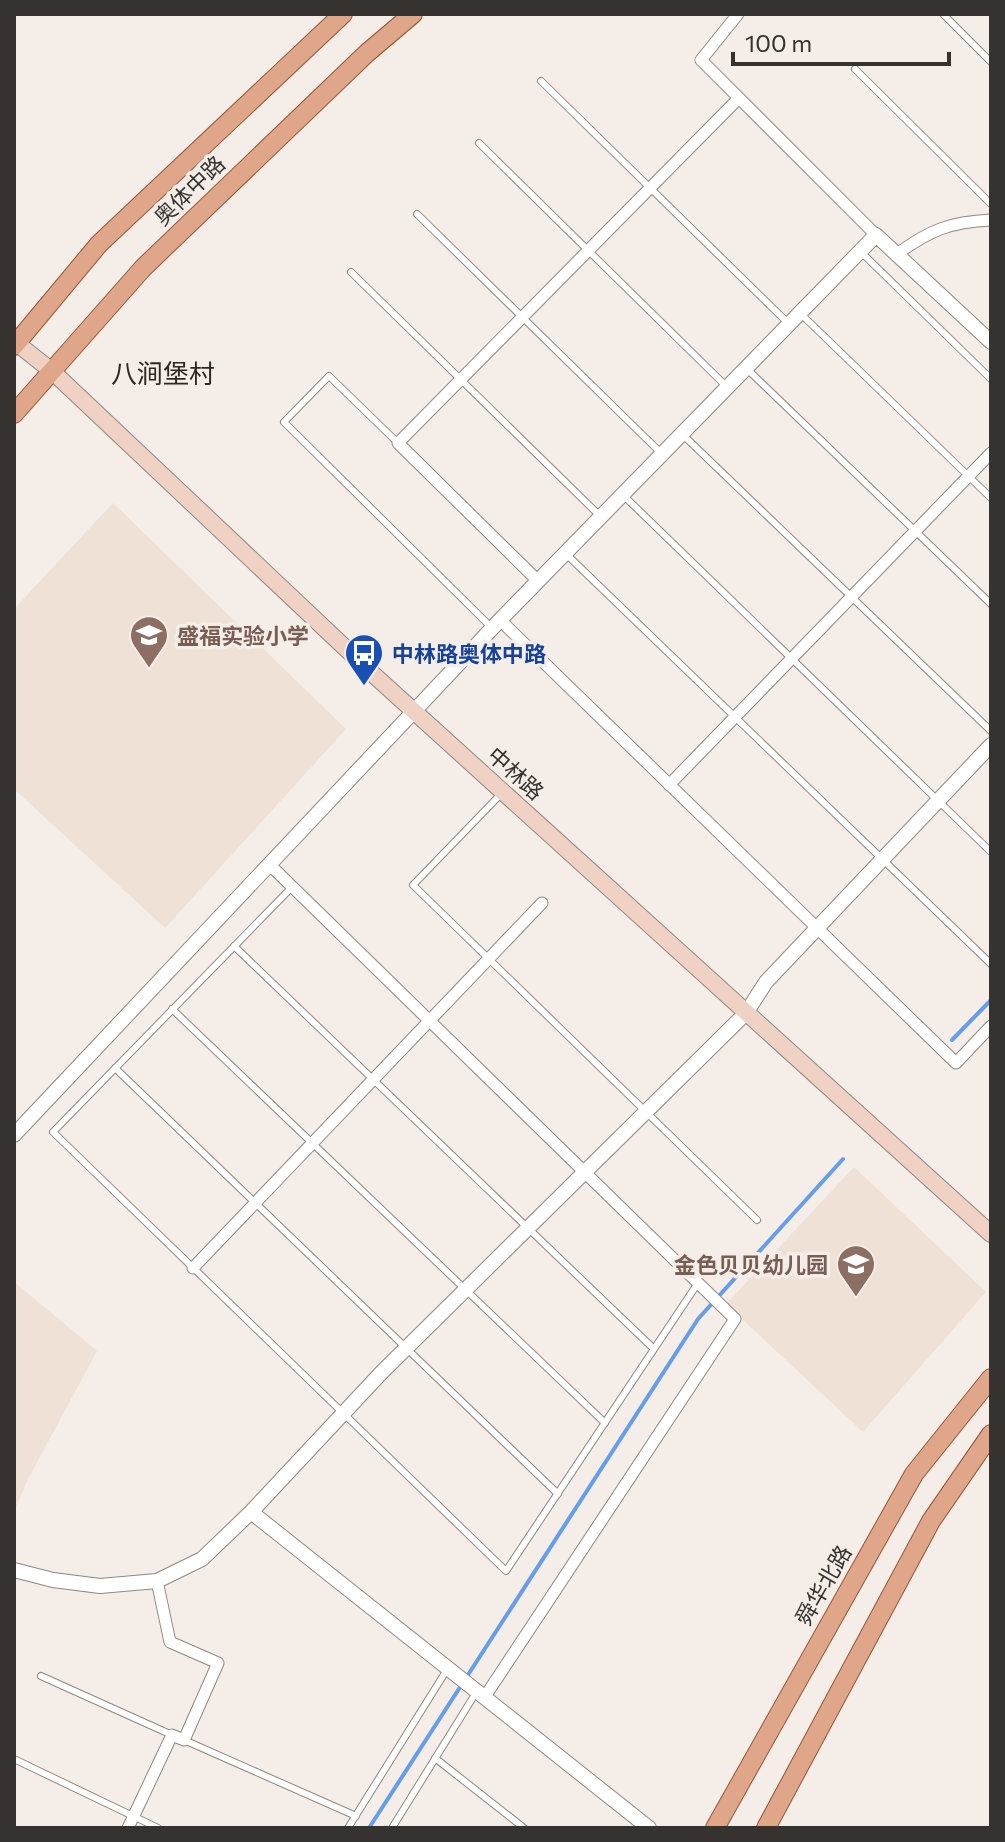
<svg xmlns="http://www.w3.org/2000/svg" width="1005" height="1842" font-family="Commissioner,'Noto Sans SC',sans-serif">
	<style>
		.built { fill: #efe1d6 }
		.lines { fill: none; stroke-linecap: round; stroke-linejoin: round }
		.stream { stroke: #679eea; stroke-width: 4 }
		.service-casing { stroke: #8f8882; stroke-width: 8 }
		.minor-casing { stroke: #8f8882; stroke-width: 13 }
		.tertiary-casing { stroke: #8f8882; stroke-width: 16 }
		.secondary-casing { stroke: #8f8882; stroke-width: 18 }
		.primary-casing { stroke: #965637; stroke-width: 20 }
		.service { stroke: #fff; stroke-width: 6 }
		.minor { stroke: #fff; stroke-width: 11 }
		.tertiary { stroke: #fff; stroke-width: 14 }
		.secondary { stroke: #efd2c4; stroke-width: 16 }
		.primary { stroke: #dfa689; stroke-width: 18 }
		.labels { text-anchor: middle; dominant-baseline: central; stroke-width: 7; stroke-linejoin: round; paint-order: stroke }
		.street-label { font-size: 22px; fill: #353230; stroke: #f5ede7 }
		.education-label { font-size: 22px; font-weight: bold; fill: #785e54; stroke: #f5ede7; text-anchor: start }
		.transit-label { font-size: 22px; font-weight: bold; fill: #164399; stroke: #f5ede7; text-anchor: start }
		.quarter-label { font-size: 26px; fill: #2e2823; stroke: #f5ede7 }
	</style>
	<rect width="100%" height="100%" fill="#f5ede7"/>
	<!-- built -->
	<path class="built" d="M113,503l233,226 -181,199 -151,-139v-180z
		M854,1167l132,125 -123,140 -137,-128z
		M14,1282l83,69 -69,128 -14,33z"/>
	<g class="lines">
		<!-- stream -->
		<path class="stream" d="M952,1040l39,-40
			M369,1828l329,-509 145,-160"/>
		<!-- service casing -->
		<g class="service-casing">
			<path id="service" d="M943,14l48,48
				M855,69l136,135
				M541,81l248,243
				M479,143l248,244
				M417,214l245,240
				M862,253l129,126
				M351,272l249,244
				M801,314l190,184
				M746,368l245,236
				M682,434l309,297
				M398,443l-69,-67 -45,46 208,206
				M623,495l368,357
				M565,553l426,411
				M501,794l-88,91 344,335
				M292,887l-239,245 453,439 192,-288
				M234,946l420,403
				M172,1009l433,414
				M115,1068l443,426
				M41,1676l131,59
				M184,1740l172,76
				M435,1758l89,70
				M14,1759l144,69
				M348,1828l100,-160
				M392,1828l85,-137"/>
		</g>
		<!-- minor casing -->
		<g class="minor-casing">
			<path id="minor" d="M738,14l-37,46 175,175
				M897,254c33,-24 53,-32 94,-34
				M538,581l-140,-138 341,-345
				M500,620l456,443 35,-37
				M669,785l322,-332
				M270,865l465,454 -251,379
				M193,1268l349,-365
				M128,1828l44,-93 12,5 34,-77 -48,-21 -13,-61"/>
		</g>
		<!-- tertiary casing -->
		<g class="tertiary-casing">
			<path id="tertiary" d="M14,1135l486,-515 376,-385 115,107
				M251,1512l398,316
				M14,1570l39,10 47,6 57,-5 45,-22 49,-47 131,-140 364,-359 20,-31 225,-237"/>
		</g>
		<!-- secondary casing -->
		<g class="secondary-casing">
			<path id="secondary" d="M14,341l39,31 322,304 616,558"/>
		</g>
		<!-- primary casing -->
		<g class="primary-casing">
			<path id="primary" d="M14,346l85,-102 244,-230
				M14,414l129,-146 224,-215 46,-39
				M715,1828l199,-354 77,-96
				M766,1828l165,-307 60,-87"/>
		</g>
		<!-- service -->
		<use href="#service" class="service"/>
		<!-- minor -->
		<use href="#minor" class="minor"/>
		<!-- tertiary -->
		<use href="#tertiary" class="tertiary"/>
		<!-- secondary -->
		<use href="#secondary" class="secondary"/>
		<!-- primary -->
		<use href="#primary" class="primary"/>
	</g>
	<!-- icons -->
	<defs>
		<g id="school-pin" transform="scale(2)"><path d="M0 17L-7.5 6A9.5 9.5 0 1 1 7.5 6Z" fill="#8d6e63" stroke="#f5ede7"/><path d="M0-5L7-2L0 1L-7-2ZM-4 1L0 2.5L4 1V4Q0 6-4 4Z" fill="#fff"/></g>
		<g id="bus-pin" transform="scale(2)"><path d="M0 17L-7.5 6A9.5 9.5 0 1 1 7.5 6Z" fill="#1a4fb4" stroke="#f5ede7"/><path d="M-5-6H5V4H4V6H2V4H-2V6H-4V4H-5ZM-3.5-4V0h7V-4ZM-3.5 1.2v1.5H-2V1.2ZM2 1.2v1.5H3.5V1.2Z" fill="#fff"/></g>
	</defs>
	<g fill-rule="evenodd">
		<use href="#school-pin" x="149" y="635"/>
		<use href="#bus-pin" x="364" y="653"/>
		<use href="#school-pin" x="856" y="1264"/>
	</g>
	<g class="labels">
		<!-- street labels -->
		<g class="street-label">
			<text transform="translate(189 190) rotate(-44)">奥体中路</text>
			<text transform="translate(516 773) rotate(42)">中林路</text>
			<text transform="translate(823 1585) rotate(-60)">舜华北路</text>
		</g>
		<!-- education labels -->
		<g class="education-label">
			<text x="177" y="635">盛福实验小学</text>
			<text x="828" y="1264" text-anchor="end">金色贝贝幼儿园</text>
		</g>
		<!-- transit labels -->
		<g class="transit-label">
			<text x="392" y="653">中林路奥体中路</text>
		</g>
		<!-- quarter labels -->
		<g class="quarter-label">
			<text x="163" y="372">八涧堡村</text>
		</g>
	</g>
	<!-- border -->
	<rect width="1005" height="1842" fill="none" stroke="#353230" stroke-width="32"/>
	<!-- scale -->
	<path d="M733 52v12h216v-12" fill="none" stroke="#353230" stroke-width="4"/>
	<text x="745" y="52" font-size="24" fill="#353230" stroke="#f5ede7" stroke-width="6" paint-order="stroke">100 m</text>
</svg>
